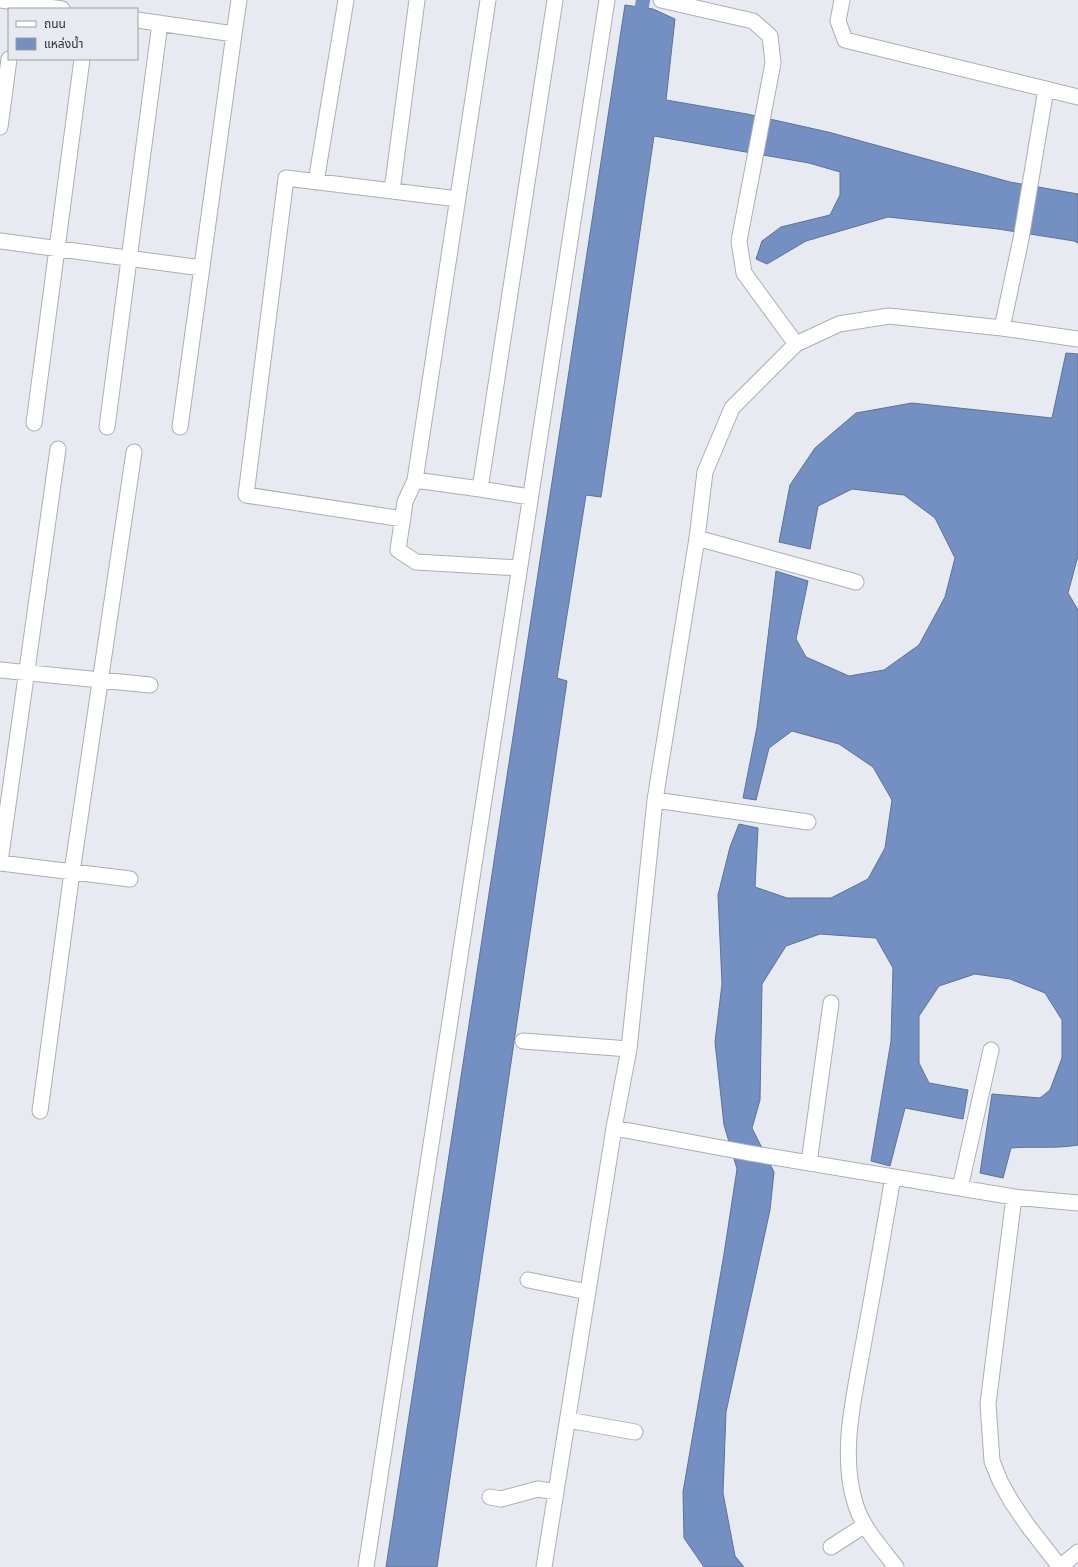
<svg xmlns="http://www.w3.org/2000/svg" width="1078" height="1567" font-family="Figtree,'Noto Sans Thai',sans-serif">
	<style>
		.water { fill: #748fc2; stroke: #5f7296 }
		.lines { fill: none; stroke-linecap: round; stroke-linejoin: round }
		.canal { stroke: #748fc2; stroke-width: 14 }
		.minor-casing { stroke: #acaeb4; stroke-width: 17 }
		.minor { stroke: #fff; stroke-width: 15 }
	</style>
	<rect width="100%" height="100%" fill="#e7eaf0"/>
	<!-- water -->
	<path class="water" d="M625,5l28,4 22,10 -9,81 81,14 81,18 182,50 68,12v49l-4,-2 -76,-12 -110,-12 -82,24 -39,23 -11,-5 6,-18 19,-14 49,-12 10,-20v-23l-31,-9 -155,-27 -53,361 -15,-2 -29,183 10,3 -130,886h-51z
		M1066,353l12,1v202l-10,37 10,17v535c-22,4 -45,1 -67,3l-8,30 -23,-5 12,-79 48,4 10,-8 12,-32v-38l-17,-27 -35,-14 -35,-5 -36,12 -20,30v47l10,20 39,7 -5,29 -58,-11 -15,58 -19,-5 20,-120 2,-73 -17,-30 -56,-4 -34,12 -24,38 -2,116 -8,28 22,44 -4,38 -44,202 -3,81 12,63 9,11h-40l-20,-29 -1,-46 41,-238 13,-85 -13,-44 -9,-83 7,-58 -4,-89 12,-48 9,-23 19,4 -3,59 32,11h44l37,-19 17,-31 7,-48 -19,-33 -34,-23 -47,-13 -23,17 -13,52 -13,-2 14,-71 19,-156 32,10 -12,58 10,18 43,19 35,-6 35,-25 26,-48 10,-39 -20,-40 -31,-23 -52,-6 -34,17 -8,43 -31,-7 11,-57 25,-37 41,-35 56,-10 140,15z"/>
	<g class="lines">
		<!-- canal -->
		<path class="canal" d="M639,25l4,-25"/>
		<!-- minor casing -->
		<g class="minor-casing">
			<path id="minor" d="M0,0l62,9
				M661,0l92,21 17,15 3,27 -34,178 5,32 52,71
				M842,0l-4,21 7,19 233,57
				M137,20l97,14 5,-34
				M0,127l9,-68
				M316,182l30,-182
				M392,191l25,-191
				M0,241l202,27
				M1002,328l19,-89 25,-150
				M34,423l48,-364
				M107,427l53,-404
				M180,427l54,-393
				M415,480l73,-480
				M480,489l75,-489
				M403,519l-157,-24 40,-317 172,21
				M697,538l159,44
				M519,568l-103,-6 -18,-12 7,-48 10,-22 65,9 50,8
				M0,670l150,15
				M655,800l153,22
				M0,862l58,-413
				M0,863l130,16
				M523,1041l106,8
				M40,1111l32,-239 62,-420
				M614,1128l135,25 265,44 64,6
				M809,1163l22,-160
				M893,1177c-9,52 -18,105 -28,158 -9,55 -27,117 -9,171 7,22 26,43 40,61
				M960,1188l31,-138
				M1014,1197l-26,207 4,57 8,20 11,20 17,25 32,41
				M528,1280l60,12
				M568,1420l67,12
				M490,1497l11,2 37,-10 18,3
				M831,1547l34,-22
				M366,1567l241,-1567
				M544,1567l70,-439 15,-79 26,-249 42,-262 8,-66 27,-64 64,-64 43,-20 50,-8 113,12 76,11
				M1060,1567l18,-15"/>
		</g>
		<!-- minor -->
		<use href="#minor" class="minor"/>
	</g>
	<!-- legend -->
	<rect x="8" y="8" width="130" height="52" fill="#e7eaf0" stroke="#9d9ea3"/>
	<rect x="16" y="21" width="20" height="6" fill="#ffffff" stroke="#9d9ea3"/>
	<text x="44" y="28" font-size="12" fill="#2d2d30">ถนน</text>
	<rect x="16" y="38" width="20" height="12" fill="#748fc2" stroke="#9d9ea3"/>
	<text x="44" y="48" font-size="12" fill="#2d2d30">แหล่งน้ำ</text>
</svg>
